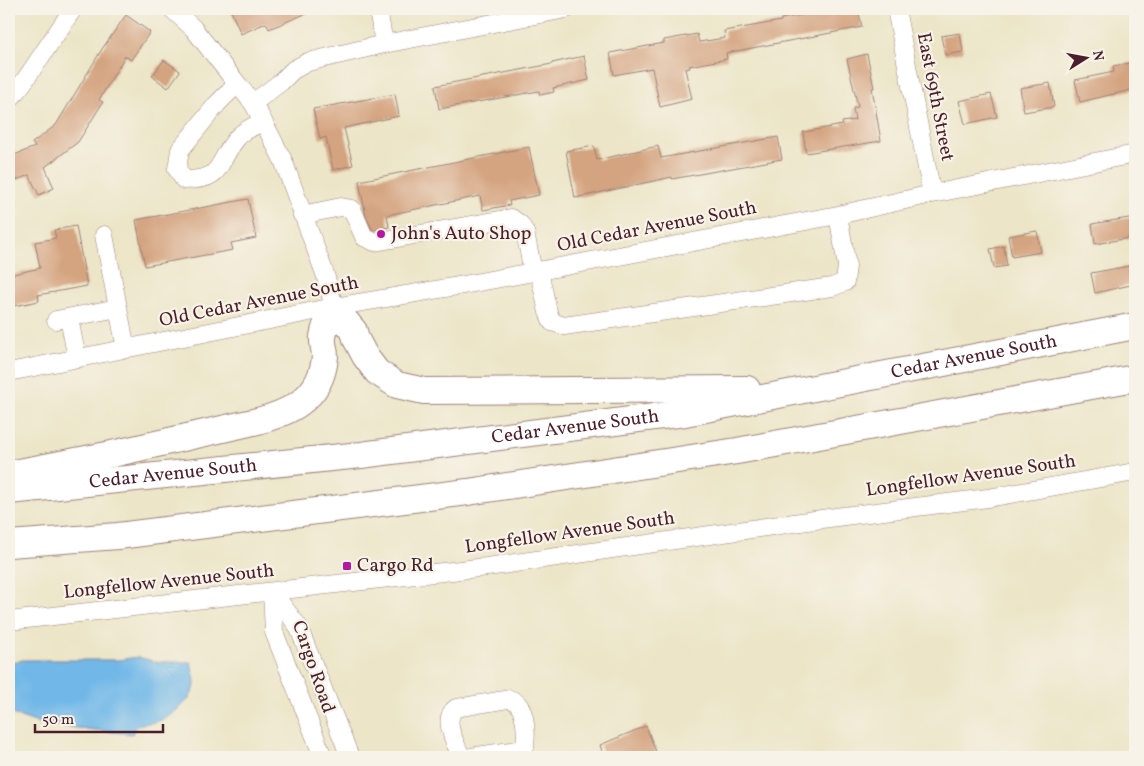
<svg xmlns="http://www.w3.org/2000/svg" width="1144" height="766" font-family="Vollkorn,serif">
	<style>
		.water { fill: #71b8e8; stroke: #5e6c8a }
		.building { fill: #d4a37f }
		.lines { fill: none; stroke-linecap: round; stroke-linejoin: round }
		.minor-casing { stroke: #9b8279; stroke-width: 19 }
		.highway-casing { stroke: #9b8279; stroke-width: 28 }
		.minor { stroke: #fff; stroke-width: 18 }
		.highway { stroke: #fff; stroke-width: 26 }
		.poi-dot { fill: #b5179e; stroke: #f7f3e8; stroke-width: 2 }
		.labels { text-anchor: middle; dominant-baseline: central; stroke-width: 4.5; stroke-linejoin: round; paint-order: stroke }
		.street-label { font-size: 19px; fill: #4a1f2b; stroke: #f7f3e8 }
		.poi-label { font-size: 19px; fill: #4a1f2b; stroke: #f7f3e8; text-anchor: start }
	</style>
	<rect width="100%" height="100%" fill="#f7f3e8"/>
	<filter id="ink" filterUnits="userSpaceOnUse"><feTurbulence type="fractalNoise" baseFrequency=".02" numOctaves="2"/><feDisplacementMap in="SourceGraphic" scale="10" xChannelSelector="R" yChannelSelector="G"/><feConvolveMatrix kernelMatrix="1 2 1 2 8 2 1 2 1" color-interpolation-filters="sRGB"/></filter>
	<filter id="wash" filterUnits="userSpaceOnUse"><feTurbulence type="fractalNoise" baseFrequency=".0096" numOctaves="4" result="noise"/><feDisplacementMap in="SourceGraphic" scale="20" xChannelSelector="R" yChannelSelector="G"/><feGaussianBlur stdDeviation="1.12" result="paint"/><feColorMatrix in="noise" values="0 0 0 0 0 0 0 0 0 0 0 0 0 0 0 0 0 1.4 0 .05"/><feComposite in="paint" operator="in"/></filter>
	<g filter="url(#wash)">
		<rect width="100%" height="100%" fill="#ece5c7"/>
		<!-- water -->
		<path class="water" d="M138,657l18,5h35c1,7 6,20 3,27 -4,13 -26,30 -39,33 -11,2 -17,0 -23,12l-91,-10 -32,-11v-49l13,-4h96z"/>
		<g id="blocks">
			<!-- building -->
			<path class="building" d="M230,9h87l-48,20 -3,-6 -25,11z
				M832,9h26l4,18 -136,26 1,6 -38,7 1,2 -5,1 7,30 -32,8 -8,-39 -38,7 -4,-22 54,-10v-3l33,-6 2,8 26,-4 -1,-7 57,-10v-2z
				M126,15l24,17 -19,28 -6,-4 -26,44 4,2 -25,40 -33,25 9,21 -15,7 -10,-20 -20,8v-26l26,-10 -3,-4 24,-18 46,-76z
				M960,33l3,19 -18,3 -4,-19z
				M867,54l7,34h-2l9,53 -75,12 -3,-21 40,-7 -1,-3 13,-2 -2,-12 5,-1 -11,-48z
				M584,56l5,24 -36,8 1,4 -14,3 -1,-4 -100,18 -4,-23 117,-22v-1z
				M164,60l16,11 -12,17 -16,-12z
				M1135,62v27l-55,13 -5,-22 39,-8 -1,-6z
				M1050,83l4,24 -30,5 -4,-24z
				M395,94l4,22 -55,12 9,37 -20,5 -7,-33 -6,2 -7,-30z
				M991,94l6,23 -32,7 -6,-23z
				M778,137l4,22 -110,20v-2l-97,21 -9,-47 28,-5 3,14 61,-14 3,12z
				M529,147l10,48 -30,6 1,4 -27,5 -3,-14 -93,19 2,12 -14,3 -3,-1 -6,-13 -7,-35z
				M248,199l8,39 -25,5 2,7 -88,16 -9,-46z
				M1135,217v20l-40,7 -3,-20z
				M76,226l11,60 -49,9 1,6 -30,6v-32l31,-7 -5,-26 21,-4 -2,-8z
				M1037,231l4,21 -29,5 -4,-21z
				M1004,246l3,20 -13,2 -4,-19z
				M1135,265v19l-40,9 -4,-20z
				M646,726l12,31h-54l-4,-12z"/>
		</g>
	</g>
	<g filter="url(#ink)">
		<use href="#blocks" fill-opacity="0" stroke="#9b8279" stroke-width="1"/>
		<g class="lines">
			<!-- minor casing -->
			<g class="minor-casing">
				<path id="minor" d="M172,9l21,19 34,43 26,32 10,18 20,39 42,114 9,33
					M378,9l6,35
					M896,9l36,185
					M237,84l-20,20 -37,46 -3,19 7,11c41,0 31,-16 53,-42 5,-7 18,-12 26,-17
					M9,100l14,-17 50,-74
					M253,103l28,-21 12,-12 15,-8 76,-18 182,-35
					M302,215l39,-8 11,2 12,28 11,5 136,-24 9,6 5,8 8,40
					M104,235l22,114
					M539,271l9,41 4,10 12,4 268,-39 13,-5 2,-16 -9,-51
					M69,318l8,41
					M56,320l62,-12
					M9,372l325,-65 124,-21 380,-71 94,-21 203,-40
					M272,592l26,34 52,131
					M272,592l2,40 49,125
					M9,621l478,-54 349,-50 152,-19 147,-26
					M461,757c-5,-14 -20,-38 -5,-49l53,-9c20,4 18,43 14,58
					M471,757l53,-8"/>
			</g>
			<!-- highway casing -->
			<g class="highway-casing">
				<g id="highway">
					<path d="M9,474l103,-20 137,-31c37,-8 73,-23 76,-67 0,-6 -3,-13 -2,-19 1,-10 7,-21 11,-30l20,24 2,8 9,17 12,16 20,13 27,6 323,-2"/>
					<path id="s1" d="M9,491l352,-36 324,-42 450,-87"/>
					<path d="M9,544l109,-8 350,-44 269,-41 398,-73"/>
				</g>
			</g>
			<!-- minor -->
			<use href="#minor" class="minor"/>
			<!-- highway -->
			<use href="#highway" class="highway"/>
		</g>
	</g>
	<!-- markers -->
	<g class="poi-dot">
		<circle cx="381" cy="234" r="5"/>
		<rect x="342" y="561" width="10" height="10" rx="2.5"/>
	</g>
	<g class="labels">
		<!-- street labels -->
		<g class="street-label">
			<text transform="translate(935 97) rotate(79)">East 69th Street</text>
			<text transform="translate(657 227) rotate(-11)">Old Cedar Avenue South</text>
			<text transform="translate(259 302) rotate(-11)">Old Cedar Avenue South</text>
			<text stroke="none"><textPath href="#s1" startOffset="975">Cedar Avenue South</textPath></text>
			<text stroke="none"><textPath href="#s1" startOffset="570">Cedar Avenue South</textPath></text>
			<text stroke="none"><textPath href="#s1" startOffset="165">Cedar Avenue South</textPath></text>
			<text transform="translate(971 476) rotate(-8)">Longfellow Avenue South</text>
			<text transform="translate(570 533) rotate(-8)">Longfellow Avenue South</text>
			<text transform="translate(169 582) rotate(-6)">Longfellow Avenue South</text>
			<text transform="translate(313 667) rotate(71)">Cargo Road</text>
		</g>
		<!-- poi labels -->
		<g class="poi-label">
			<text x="391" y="234">John's Auto Shop</text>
			<text x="357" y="566">Cargo Rd</text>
		</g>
	</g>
	<!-- margin -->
	<rect width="1144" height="766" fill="none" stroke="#f7f3e8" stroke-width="30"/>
	<!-- north arrow -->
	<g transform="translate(1086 58) rotate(79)" stroke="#f7f3e8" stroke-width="4" paint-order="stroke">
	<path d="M0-4L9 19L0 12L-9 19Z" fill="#4a1f2b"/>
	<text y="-8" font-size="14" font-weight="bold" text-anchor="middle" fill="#4a1f2b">N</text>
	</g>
	<!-- scale -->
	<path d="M35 724v8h128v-8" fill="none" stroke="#4a1f2b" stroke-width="2.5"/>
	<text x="42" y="724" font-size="15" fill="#4a1f2b" stroke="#f7f3e8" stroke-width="4" paint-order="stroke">50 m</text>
</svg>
